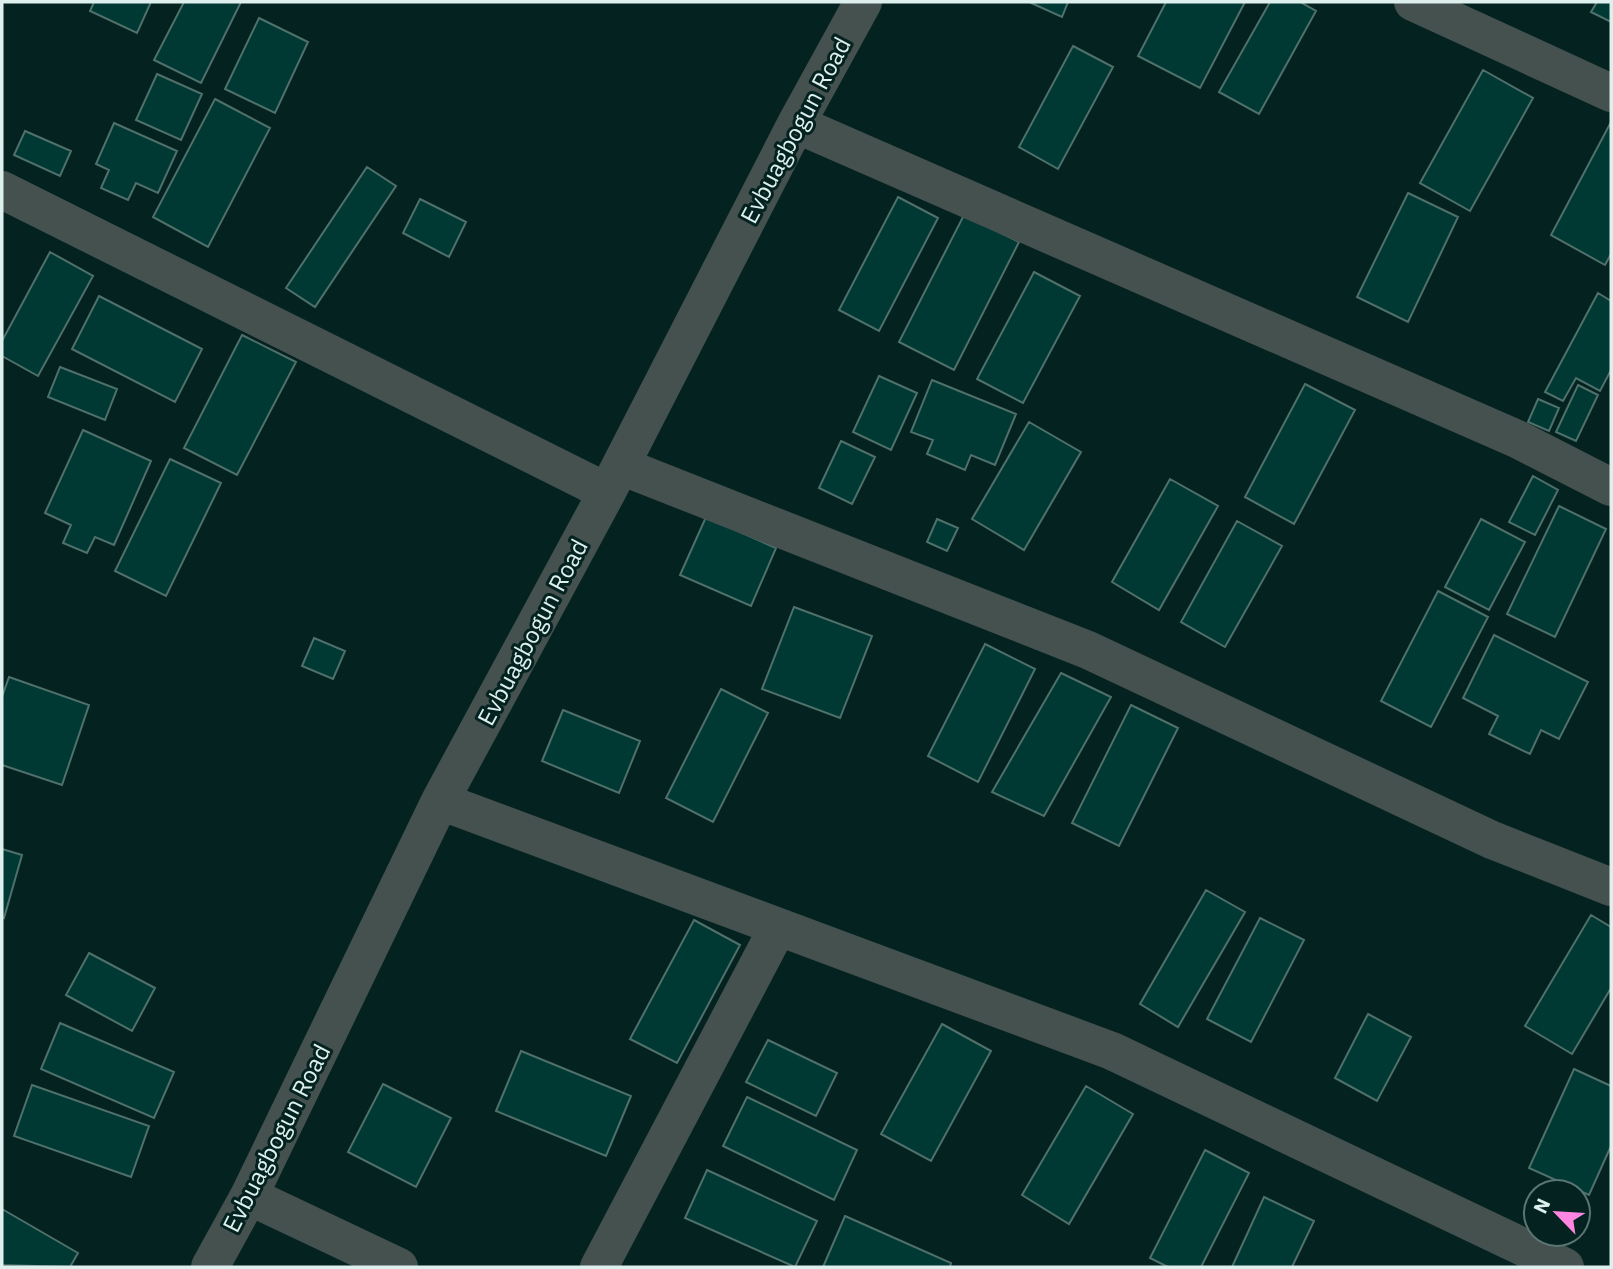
<svg xmlns="http://www.w3.org/2000/svg" width="1613" height="1269" font-family="'IBM Plex Sans',sans-serif">
	<style>
		.building { fill: #003934; stroke: #50706b; stroke-width: 2 }
		.lines { fill: none; stroke-linecap: round; stroke-linejoin: round }
		.minor { stroke: #44514f; stroke-width: 38 }
		.labels { text-anchor: middle; dominant-baseline: central; stroke-width: 6; stroke-linejoin: round; paint-order: stroke }
		.street-label { font-size: 24px; fill: #def0ed; stroke: #042320 }
	</style>
	<rect width="100%" height="100%" fill="#042320"/>
	<!-- building -->
	<path class="building" d="M94,2h57l-14,31 -47,-22z
		M184,2h57l-40,81 -47,-23z
		M1029,2h39l-6,15z
		M1166,2h79l-45,86 -62,-32z
		M1270,2h30l16,9 -57,103 -40,-22z
		M1597,2h14v20l-20,-10z
		M259,18l49,24 -33,71 -50,-24z
		M1073,46l40,21 -55,102 -39,-22z
		M1483,70l50,28 -63,113 -50,-28z
		M157,74l45,20 -21,46 -45,-20z
		M215,99l55,29 -62,119 -55,-30z
		M1611,122v132l-6,11 -54,-30z
		M114,123l63,28 -19,42 -22,-10 -8,17 -27,-12 8,-18 -13,-6z
		M25,131l46,20 -11,25 -46,-21z
		M367,167l29,19 -81,121 -29,-19z
		M1408,193l50,24 -50,105 -51,-25z
		M898,197l40,21 -59,113 -40,-21z
		M420,199l46,23 -17,35 -46,-24z
		M964,215l55,27 -65,128 -55,-28z
		M50,252l43,24 -55,100 -36,-20v-15z
		M1034,272l46,24 -57,107 -46,-24z
		M1598,293l13,8v69l-11,21 -24,-13 -13,23 -18,-9z
		M99,296l103,53 -27,53 -103,-53z
		M242,335l54,27 -59,113 -53,-27z
		M60,367l57,22 -12,31 -57,-23z
		M879,376l38,17 -26,57 -38,-18z
		M932,380l84,34 -21,51 -24,-10 -6,15 -38,-16 6,-14 -22,-8z
		M1305,384l50,26 -61,114 -49,-27z
		M1578,385l20,10 -22,46 -20,-9z
		M1538,399l21,9 -10,23 -21,-9z
		M1029,422l52,30 -57,98 -52,-31z
		M83,430l68,31 -37,84 -19,-8 -8,16 -24,-10 8,-18 -26,-12z
		M841,441l34,16 -23,47 -33,-16z
		M170,459l51,24 -55,113 -51,-25z
		M1533,476l25,14 -23,45 -26,-13z
		M1170,479l48,27 -59,104 -47,-28z
		M1559,506l47,23 -51,108 -48,-23z
		M706,517l70,31 -25,58 -71,-31z
		M937,519l21,9 -11,23 -20,-9z
		M1481,519l44,23 -36,68 -44,-23z
		M1237,521l45,25 -57,101 -44,-25z
		M1438,591l50,26 -57,110 -50,-26z
		M794,607l78,29 -32,82 -78,-29z
		M1494,635l94,47 -29,57 -18,-9 -11,24 -41,-20 9,-18 -35,-18z
		M314,638l31,13 -12,28 -31,-13z
		M985,644l50,25 -57,113 -50,-26z
		M1061,673l50,24 -67,119 -52,-24z
		M9,677l80,28 -27,80 -60,-20v-68z
		M721,689l47,24 -55,109 -47,-24z
		M1131,705l47,23 -59,118 -47,-23z
		M563,710l77,31 -21,52 -77,-32z
		M2,849l20,6 -18,63 -2,-1z
		M1206,890l39,22 -67,115 -38,-23z
		M1591,915l20,12v61l-39,66 -47,-28z
		M1260,918l44,22 -53,102 -44,-23z
		M694,920l46,25 -63,118 -47,-24z
		M89,953l66,35 -23,43 -66,-36z
		M1368,1014l43,23 -34,64 -42,-23z
		M60,1023l114,49 -20,46 -113,-49z
		M942,1024l49,27 -60,110 -50,-27z
		M768,1040l69,33 -21,43 -70,-34z
		M521,1051l110,45 -25,60 -110,-45z
		M1574,1069l37,17v60l-22,49 -60,-27z
		M383,1084l68,34 -35,69 -68,-35z
		M32,1085l117,41 -18,51 -117,-41z
		M1086,1086l47,28 -64,110 -47,-29z
		M747,1097l110,53 -23,50 -111,-54z
		M1205,1150l44,23 -48,94h-33l-18,-9z
		M707,1170l110,51 -22,46 -110,-49z
		M1264,1197l50,24 -22,46h-60z
		M2,1209l76,44 -8,14 -68,-2z
		M845,1216l106,47 -1,4h-127z"/>
	<g class="lines">
		<!-- minor -->
		<path class="minor" d="M1413,2l198,91
			M796,124l721,315 94,48
			M2,190l605,302
			M621,466l467,184 404,190 119,47
			M440,801l672,250 453,216
			M249,1196l150,71
			M210,1267l39,-71 191,-395 167,-309 189,-368 67,-122
			M599,1267l179,-340"/>
	</g>
	<g class="labels">
		<!-- street labels -->
		<g class="street-label">
			<text transform="translate(795 130) rotate(-62)">Evbuagbogun Road</text>
			<text transform="translate(532 632) rotate(-62)">Evbuagbogun Road</text>
			<text transform="translate(276 1138) rotate(-63)">Evbuagbogun Road</text>
		</g>
	</g>
	<!-- border -->
	<rect width="1613" height="1269" fill="none" stroke="#def0ed" stroke-width="7"/>
	<!-- north arrow -->
	<g transform="translate(1557 1213) rotate(295)"><circle r="33" fill="#042320" stroke="#5b7572" stroke-width="2"/>
	<path d="M0-5L12 26L0 18L-12 26Z" fill="#fe86e1"/>
	<text y="-10" font-size="19" font-weight="bold" text-anchor="middle" fill="#def0ed">N</text>
	</g>
</svg>
